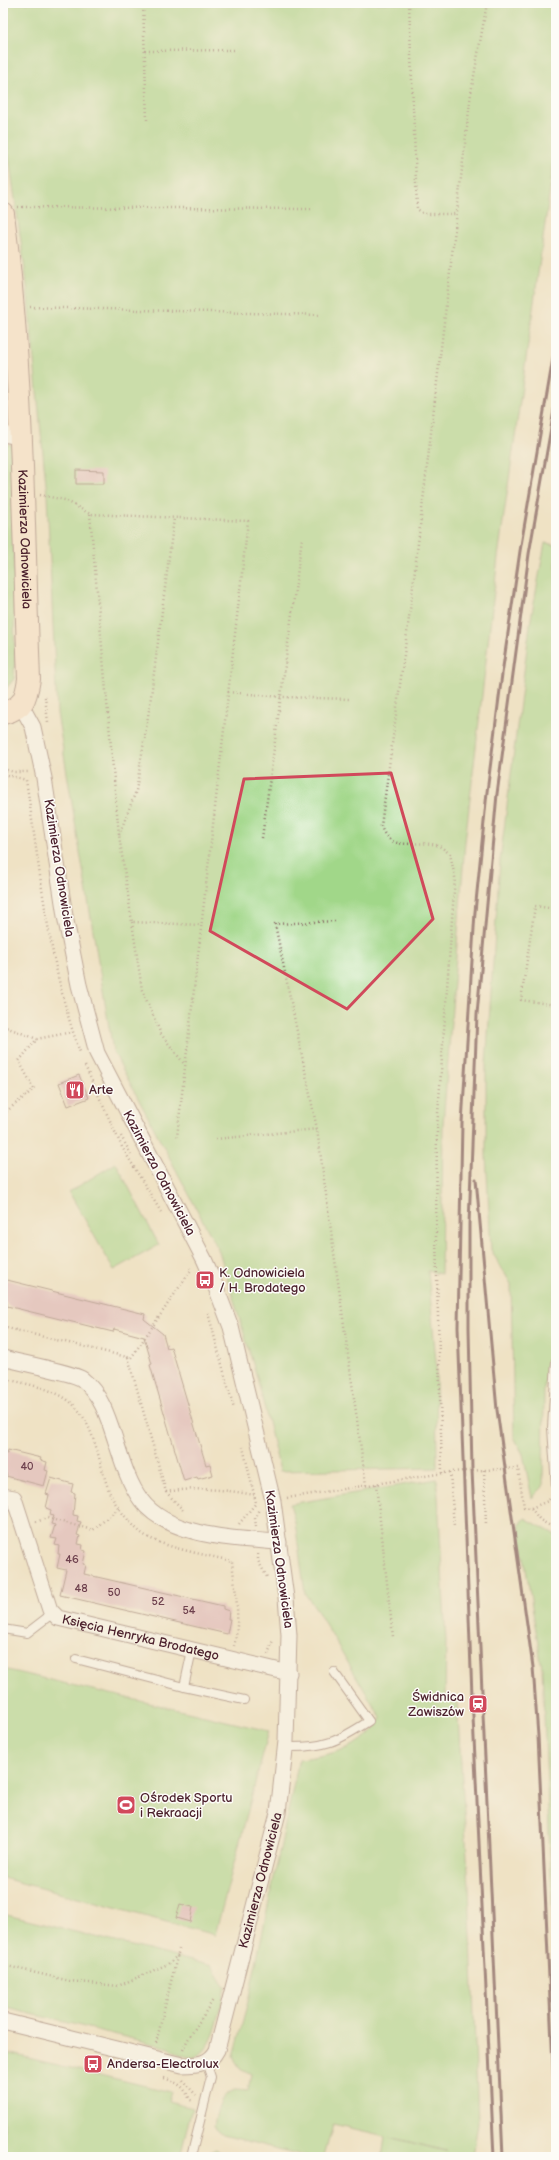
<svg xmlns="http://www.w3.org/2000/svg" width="559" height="2160" font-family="'Balsamiq Sans',sans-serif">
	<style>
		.green { fill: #a1d789; stroke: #767b5a; fill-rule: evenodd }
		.building { fill: #daa8b9 }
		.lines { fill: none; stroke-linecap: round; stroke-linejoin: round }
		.lane-casing { stroke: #846361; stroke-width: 10 }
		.street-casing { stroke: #846361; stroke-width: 17 }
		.secondary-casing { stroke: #846361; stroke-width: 24 }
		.path { stroke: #846361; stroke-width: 2.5; stroke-dasharray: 1 3; stroke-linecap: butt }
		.lane { stroke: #fff; stroke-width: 8 }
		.street { stroke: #fff; stroke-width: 15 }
		.secondary { stroke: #fde4d1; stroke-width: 22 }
		.rail { stroke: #4a1f2b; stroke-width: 3 }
		.marked { fill: none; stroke: #d1495b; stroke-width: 3; stroke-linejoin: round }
		.labels { text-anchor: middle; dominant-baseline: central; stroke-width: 3; stroke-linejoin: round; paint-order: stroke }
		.number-label { font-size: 11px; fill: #6e414e }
		.street-label { font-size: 13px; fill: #4a1f2b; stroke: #fdfcf7 }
		.poi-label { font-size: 13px; fill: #4a1f2b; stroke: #fdfcf7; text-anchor: start }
	</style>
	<rect width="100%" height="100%" fill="#fdfcf7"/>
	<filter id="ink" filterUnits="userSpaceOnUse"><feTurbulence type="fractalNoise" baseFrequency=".025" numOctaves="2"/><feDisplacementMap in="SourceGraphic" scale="8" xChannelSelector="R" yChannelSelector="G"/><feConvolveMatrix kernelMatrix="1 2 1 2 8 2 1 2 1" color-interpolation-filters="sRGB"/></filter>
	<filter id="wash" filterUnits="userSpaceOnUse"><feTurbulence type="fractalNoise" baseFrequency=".012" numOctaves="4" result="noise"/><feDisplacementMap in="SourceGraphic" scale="16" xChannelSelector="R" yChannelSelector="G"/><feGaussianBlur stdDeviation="0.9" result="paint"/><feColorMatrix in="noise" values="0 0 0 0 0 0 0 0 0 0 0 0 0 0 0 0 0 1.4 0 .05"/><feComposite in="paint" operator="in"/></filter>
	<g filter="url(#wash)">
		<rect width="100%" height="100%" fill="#efe2c4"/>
		<!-- green -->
		<path class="green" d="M3,3h553v143l-58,411 -33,285 -22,282 -2,150 -13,-3 8,91 1,106 -157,3 -23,-94 -38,-126 -106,-200 -56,-338 -10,-218 -21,-218 -23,-162z
			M3,443l9,2 3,217 -1,17 -11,13z
			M545,543l11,2v740l-12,103 -1,99 -11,11 -9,-44 -9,-17 -3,-153 -20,-34 -5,-95v-91l14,-203 30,-237z
			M116,1163l43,82 -45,25 -45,-78z
			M437,1479l9,163 -1,55 12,6 12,183 9,237 -5,34h-91l3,-21 -52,-12 -9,33h-15l-86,-22 -9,-8c2,-12 5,-34 21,-37 4,0 9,1 13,1l3,-17 -11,-6 -7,-11 14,-51 52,-247c28,-3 71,-12 82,-41l-66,-111 -10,-13 -10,-72 -5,-18zM389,2137l56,14h1z
			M525,1518l31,17v458l-14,-325 -23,-142z
			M3,1669l266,62 -54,204 -212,-57z
			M3,1914l209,52 13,21c-5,20 -8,65 -32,70 -8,1 -17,-5 -23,-9l-167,-41z
			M3,2052l168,40 -3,10 24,6 -12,49h-177z
			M216,2149l11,8h-22l1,-3z"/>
		<g id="blocks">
			<!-- building -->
			<path class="building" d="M76,470l28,1v13h-28z
				M79,1075l10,23 -21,8 -9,-23z
				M3,1279l142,35 -1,5 19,15 4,14 4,-1 35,118 4,-1 3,11 -15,4 -1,-2 -13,4 -34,-116 2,-1 -8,-27 -30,-8 -1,3 -106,-26v-3l-4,-2z
				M8,1450l33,8 -1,2 7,2 -2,8 3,1 -4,15 -38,-10 1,-2 -4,-1v-20l4,1z
				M51,1478l22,6 -2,8 4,1 -2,22 5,1 -1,5 4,1 -4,13 3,1 -2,8 5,1 -1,5 4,1 -3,13 3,1 -2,9 139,32v3l6,2 -1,8h2l-3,15 -167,-39 6,-25 -9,-2 3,-14h-2l1,-8 -4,-1 2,-6 -6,-1 4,-13 -4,-1 3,-8 -4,-1 1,-5 -5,-2 3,-13 -3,-1z
				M180,1904l13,3 -3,15 -14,-4z"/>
		</g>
	</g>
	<g filter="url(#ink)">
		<use href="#blocks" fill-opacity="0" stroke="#846361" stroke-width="1"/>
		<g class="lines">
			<!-- lane casing -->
			<g class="lane-casing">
				<path id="lane" d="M556,1361l-4,67 4,59
					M3,1629l24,4 26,-20
					M192,1650l-8,37 60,13
					M76,1659l108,28
					M285,1747c39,1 52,-5 84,-26l-35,-49
					M191,2157l20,-80 -5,-15"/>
			</g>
			<!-- street casing -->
			<g class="street-casing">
				<g id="street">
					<path d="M3,434l18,3"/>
					<path d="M3,1358c14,4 71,15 79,21 19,15 26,38 33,60 7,21 13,43 26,61 27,37 95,39 138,42"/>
					<path id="s1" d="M3,1496l11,2 36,112 8,8 231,55"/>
					<path id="s2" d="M3,2021l179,44c15,0 28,-1 35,-15l61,-237 8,-72 3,-106 -3,-37 -13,-97 -42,-174 -19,-50 -8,-18 -107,-206 -18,-68 -14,-69 -21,-138 -11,-51 -12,-22"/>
				</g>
			</g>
			<!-- secondary casing -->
			<g class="secondary-casing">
				<g id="secondary">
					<path id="s3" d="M3,214c20,154 20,310 26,465 -3,19 -5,29 -26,34"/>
				</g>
			</g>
			<!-- path -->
			<path class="path" d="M143,3l4,117
				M409,3l8,206 7,5h32
				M145,51l90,-1
				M3,175l4,23
				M18,207l295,2
				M30,307l291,8
				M40,495l25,5 25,14 158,7 -71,616
				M90,514l29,321 13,87 69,3
				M228,692l53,5 69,2
				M45,697l3,25
				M3,769l11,3h14
				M3,774l23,6c14,88 23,189 54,272
				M119,835l17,-44 14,-87 24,-186
				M262,838l40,-300
				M556,909l-21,-3 -14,94 35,5
				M335,921l-60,3 42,205 49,356
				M132,922l10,68 19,44 24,31
				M3,1026l34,13 35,-7
				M85,1066l37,81 39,65
				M3,1114l31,-25 -15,-28 18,-22
				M121,1136l10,18
				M216,1139l101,-10
				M208,1313l26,96
				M3,1327l128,31 60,-88 -1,-2
				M128,1357l38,135 18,19
				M3,1378c21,6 48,9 66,23 26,20 29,61 40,90 6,15 19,30 31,41 18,15 67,23 92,29 3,29 9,57 2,85
				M484,1470l2,55
				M450,1472l4,54
				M442,1473l-6,-236 1,-109 18,-251 -5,-23c-4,-3 -9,-8 -14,-9 -21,-6 -46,9 -55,-19l30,-223 60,-510 16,-90
				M376,1484l17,153
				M166,1492c29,-5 58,-3 88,3
				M287,1498l163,-26 68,-4 6,39 7,1 9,12 16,9
				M531,1508l17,-7 4,-5
				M36,1522l11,-4 46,12 26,-22
				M239,1524l17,-21 -13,-56
				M256,1527l-1,-9 4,-9
				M258,1554v7l10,18
				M268,1654l5,-14
				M3,1965l67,16 48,5 50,-22 10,-9
				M156,2043l23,-94
				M183,2050l4,-9 26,-41
				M164,2078c14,5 20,8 26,22l4,1
				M182,2080l14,15"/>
			<!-- lane -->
			<use href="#lane" class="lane"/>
			<!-- street -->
			<use href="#street" class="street"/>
			<!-- secondary -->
			<use href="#secondary" class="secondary"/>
			<!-- rail -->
			<path class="rail" d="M476,1179l21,231 36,257 5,69 18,396
				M494,2157l-22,-461 -14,-369 4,-204 13,-211 12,-120 15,-118 18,-123 36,-210
				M503,2157l-31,-687 -3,-142v-104l8,-210 20,-220 32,-240 27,-155"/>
		</g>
	</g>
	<!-- marked area -->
	<path d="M0 0H559V2160H0ZM391,773l42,146 -86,90 -137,-78 34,-152z" fill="#efe2c4" fill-opacity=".55" fill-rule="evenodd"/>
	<path class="marked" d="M391,773l42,146 -86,90 -137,-78 34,-152z"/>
	<!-- icons -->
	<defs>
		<g id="restaurant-square" transform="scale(1)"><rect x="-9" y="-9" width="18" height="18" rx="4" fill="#d1495b" stroke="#fdfcf7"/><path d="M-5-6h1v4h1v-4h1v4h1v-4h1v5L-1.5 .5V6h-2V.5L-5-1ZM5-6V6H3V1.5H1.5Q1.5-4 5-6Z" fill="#fff"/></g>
		<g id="bus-square" transform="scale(1)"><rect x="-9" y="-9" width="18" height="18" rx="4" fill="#d1495b" stroke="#fdfcf7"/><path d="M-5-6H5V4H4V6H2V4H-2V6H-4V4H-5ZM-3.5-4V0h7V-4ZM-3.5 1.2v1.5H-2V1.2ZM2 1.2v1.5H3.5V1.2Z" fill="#fff"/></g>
		<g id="station-square" transform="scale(1)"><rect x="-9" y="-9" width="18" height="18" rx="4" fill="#d1495b" stroke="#fdfcf7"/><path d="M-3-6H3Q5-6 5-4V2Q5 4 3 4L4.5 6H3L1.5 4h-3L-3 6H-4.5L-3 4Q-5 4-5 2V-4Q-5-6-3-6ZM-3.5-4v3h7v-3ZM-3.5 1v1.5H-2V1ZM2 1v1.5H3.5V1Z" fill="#fff"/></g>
		<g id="stadium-square" transform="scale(1)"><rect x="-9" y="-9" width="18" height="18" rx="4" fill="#d1495b" stroke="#fdfcf7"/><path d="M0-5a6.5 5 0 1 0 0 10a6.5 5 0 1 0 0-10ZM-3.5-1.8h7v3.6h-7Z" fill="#fff"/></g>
	</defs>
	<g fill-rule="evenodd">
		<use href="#restaurant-square" x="75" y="1090"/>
		<use href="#bus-square" x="205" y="1280"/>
		<use href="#station-square" x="478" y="1704"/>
		<use href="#stadium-square" x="126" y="1805"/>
		<use href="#bus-square" x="93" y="2064"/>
	</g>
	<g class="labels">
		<!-- number labels -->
		<g class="number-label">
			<text x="27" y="1466">40</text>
			<text x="72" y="1559">46</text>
			<text x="81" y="1588">48</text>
			<text x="114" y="1592">50</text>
			<text x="158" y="1601">52</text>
			<text x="189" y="1610">54</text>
		</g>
		<!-- street labels -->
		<g class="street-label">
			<text stroke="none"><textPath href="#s3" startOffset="326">Kazimierza Odnowiciela</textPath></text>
			<text transform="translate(59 868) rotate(81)">Kazimierza Odnowiciela</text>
			<text transform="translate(159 1173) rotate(62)">Kazimierza Odnowiciela</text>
			<text transform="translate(279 1559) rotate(82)">Kazimierza Odnowiciela</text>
			<text stroke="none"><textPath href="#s1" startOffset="225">Księcia Henryka Brodatego</textPath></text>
			<text stroke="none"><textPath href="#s2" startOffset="400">Kazimierza Odnowiciela</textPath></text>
		</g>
		<!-- poi labels -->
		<g class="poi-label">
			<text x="89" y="1090">Arte</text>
			<text x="219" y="1273">K. Odnowiciela<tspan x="219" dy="15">/ H. Brodatego</tspan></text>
			<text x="464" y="1697" text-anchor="end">Świdnica<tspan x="464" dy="15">Zawiszów</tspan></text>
			<text x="140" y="1798">Ośrodek Sportu<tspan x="140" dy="15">i Rekraacji</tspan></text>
			<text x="107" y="2064">Andersa-Electrolux</text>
		</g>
	</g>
	<!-- margin -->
	<rect width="559" height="2160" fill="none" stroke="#fdfcf7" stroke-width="16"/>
</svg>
